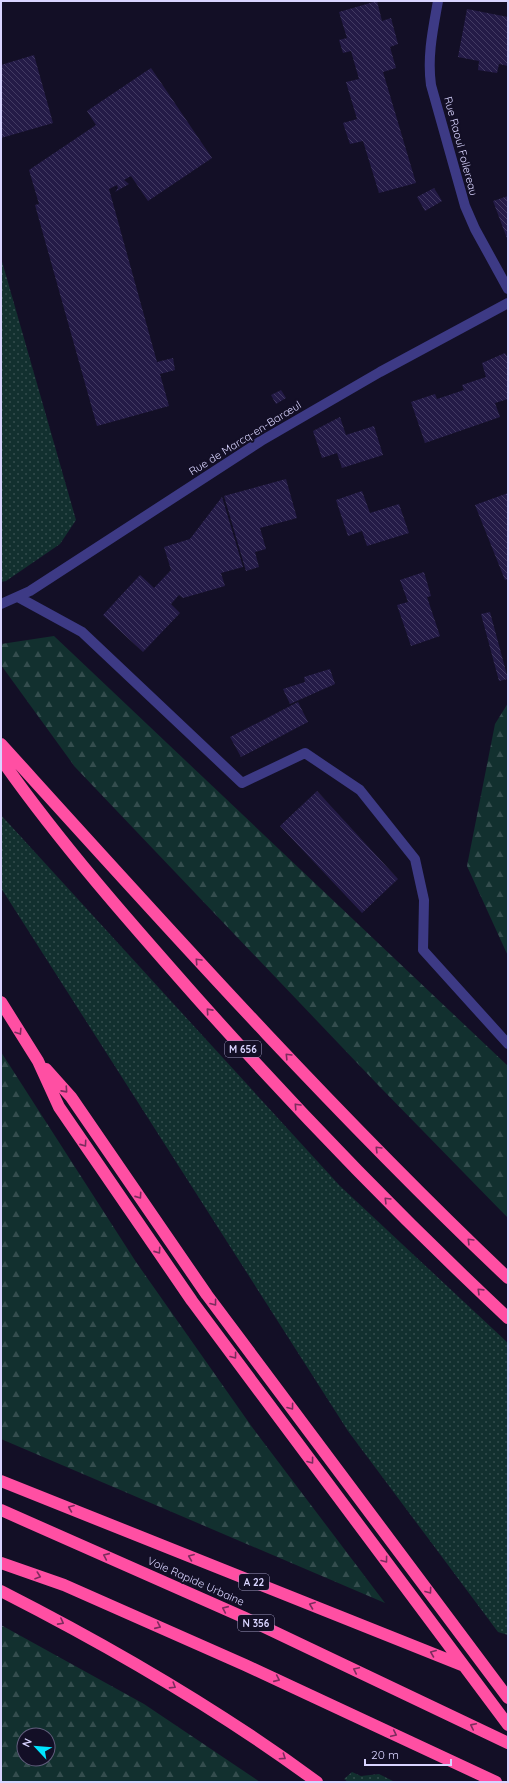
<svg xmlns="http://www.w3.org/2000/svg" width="509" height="1783" viewBox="0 0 509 1783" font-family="Quicksand,sans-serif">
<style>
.grass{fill:url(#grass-dots)}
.forest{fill:url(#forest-firs);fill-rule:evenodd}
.building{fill:url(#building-back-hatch)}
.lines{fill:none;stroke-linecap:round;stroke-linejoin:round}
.minor{stroke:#3d3a85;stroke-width:10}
.highway{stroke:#ff4fa3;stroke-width:12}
.oneway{stroke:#7d2c5e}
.labels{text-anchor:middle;stroke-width:4;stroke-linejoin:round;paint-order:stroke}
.shield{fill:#130f26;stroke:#9e99be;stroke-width:1}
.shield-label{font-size:10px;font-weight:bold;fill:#d9d4ff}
.street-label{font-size:11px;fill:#d9d4ff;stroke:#130f26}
</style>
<defs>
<pattern id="grass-dots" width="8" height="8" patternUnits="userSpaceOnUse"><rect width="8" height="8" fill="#12302f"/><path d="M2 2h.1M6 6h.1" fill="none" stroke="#344d4e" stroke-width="1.8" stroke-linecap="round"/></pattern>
<pattern id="forest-firs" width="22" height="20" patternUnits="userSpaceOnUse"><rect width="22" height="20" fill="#12302f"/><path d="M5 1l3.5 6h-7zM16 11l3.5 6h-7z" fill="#344d4e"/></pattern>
<pattern id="building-back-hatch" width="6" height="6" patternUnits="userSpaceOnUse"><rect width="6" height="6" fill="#241b47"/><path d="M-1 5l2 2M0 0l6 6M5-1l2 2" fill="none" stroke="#433b63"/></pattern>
</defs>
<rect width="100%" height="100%" fill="#130f26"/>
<!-- grass -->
<path class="grass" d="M 1,258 L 76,520 L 60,544 L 6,581 L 1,582 Z
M 1,815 L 340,1186 L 508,1343 L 508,1635 L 498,1632 L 348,1431 L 1,888 Z
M 352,1772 L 361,1776 L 379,1774 L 395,1782 L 348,1782 L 344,1779 Z"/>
<!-- forest -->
<path class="forest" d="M 54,636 L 508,1066 L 508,1218 L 380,1087 L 75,767 L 1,665 L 1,644 Z
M 508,703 L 508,956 L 467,866 L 495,724 Z
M 1,1052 L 136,1262 L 252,1427 L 385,1603 L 1,1439 Z
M 1,1625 L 144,1704 L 260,1782 L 1,1782 ZM 24,1735 L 48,1735 L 48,1759 L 24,1759 Z"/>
<!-- building -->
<path class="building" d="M 377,1 L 382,21 L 391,18 L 398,44 L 390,47 L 396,68 L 383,72 L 416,183 L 379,193 L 363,141 L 350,144 L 343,123 L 357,119 L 346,82 L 359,79 L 351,51 L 343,53 L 339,40 L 347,38 L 339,12 Z
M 467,9 L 508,17 L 508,66 L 499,64 L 497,73 L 478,70 L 479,61 L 458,57 Z
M 34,55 L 53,123 L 1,138 L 1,65 Z
M 151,68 L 212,158 L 148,201 L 131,176 L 124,180 L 129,184 L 115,192 L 118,188 L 117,185 L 109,189 L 157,362 L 173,358 L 175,370 L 160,374 L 169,406 L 97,426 L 35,205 L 39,204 L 29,170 L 96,125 L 87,111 Z
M 434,188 L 442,201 L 425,211 L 417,197 Z
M 508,196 L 508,241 L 493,201 Z
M 505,353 L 508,358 L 508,399 L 495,403 L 500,417 L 425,443 L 411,402 L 435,394 L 437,399 L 464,390 L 462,385 L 486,377 L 482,363 Z
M 281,390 L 286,398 L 276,404 L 271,395 Z
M 340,417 L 346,435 L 374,426 L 383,455 L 342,468 L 337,453 L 322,458 L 313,431 Z
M 286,479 L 297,518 L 260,528 L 266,549 L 255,552 L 259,567 L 246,571 L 224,496 Z
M 362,491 L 370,513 L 399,504 L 409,533 L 367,546 L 362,531 L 348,536 L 336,500 Z
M 508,493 L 508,579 L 505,580 L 475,505 Z
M 222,497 L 243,567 L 221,573 L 225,586 L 183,598 L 179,595 L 171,604 L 180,613 L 143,652 L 103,615 L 140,575 L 154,588 L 171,570 L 164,547 L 190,539 Z
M 424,572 L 431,596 L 427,597 L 440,636 L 411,646 L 397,605 L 408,602 L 400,580 Z
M 490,612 L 508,679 L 499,681 L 481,614 Z
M 330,669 L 335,684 L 290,704 L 283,689 L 305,682 L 304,677 Z
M 298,702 L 308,722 L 241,757 L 230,737 Z
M 317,791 L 398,879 L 362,913 L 280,826 Z"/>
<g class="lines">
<!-- minor -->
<path class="minor" d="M 438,1 C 433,29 427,56 431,85 L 465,206 L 475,229 L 508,289
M 18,597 L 82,632 L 242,783 L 305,753 L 360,790 L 415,859 L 424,900 L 423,950 L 508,1044
M 1,604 L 30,591 L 261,441 L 380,372 L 508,303"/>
<!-- highway -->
<path class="highway" d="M 1,744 C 166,926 330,1109 508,1278
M 1,759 C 60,843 128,920 196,997 C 295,1108 399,1216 508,1318
M 1,1002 L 38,1061 L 59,1107 L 192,1301 L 508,1725
M 46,1069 L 71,1097 L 207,1295 L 508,1698
M 1,1481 L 464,1666
M 1,1510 L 243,1617 L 508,1743
M 1,1563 L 64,1585 L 245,1665 L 496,1782
M 1,1591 C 111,1647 218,1709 317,1782"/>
</g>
<!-- one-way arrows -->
<defs><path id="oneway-chevron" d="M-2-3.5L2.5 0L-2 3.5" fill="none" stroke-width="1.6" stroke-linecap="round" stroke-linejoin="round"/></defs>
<g class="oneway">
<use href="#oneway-chevron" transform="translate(198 961) rotate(-133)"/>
<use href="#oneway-chevron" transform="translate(209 1011) rotate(-132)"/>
<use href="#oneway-chevron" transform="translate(19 1032) rotate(57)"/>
<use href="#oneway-chevron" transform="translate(288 1056) rotate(-134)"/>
<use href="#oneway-chevron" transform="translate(65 1090) rotate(48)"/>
<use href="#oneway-chevron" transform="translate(297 1106) rotate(-133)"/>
<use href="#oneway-chevron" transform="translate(84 1144) rotate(55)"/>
<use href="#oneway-chevron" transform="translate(378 1149) rotate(-135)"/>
<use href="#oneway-chevron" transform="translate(139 1196) rotate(55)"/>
<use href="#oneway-chevron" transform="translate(387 1200) rotate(-135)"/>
<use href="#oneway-chevron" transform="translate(470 1241) rotate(-135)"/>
<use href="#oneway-chevron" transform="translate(158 1251) rotate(55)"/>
<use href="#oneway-chevron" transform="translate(480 1291) rotate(-136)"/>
<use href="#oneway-chevron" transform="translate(214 1303) rotate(53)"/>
<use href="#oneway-chevron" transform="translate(234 1356) rotate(53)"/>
<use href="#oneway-chevron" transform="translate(291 1407) rotate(53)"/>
<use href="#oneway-chevron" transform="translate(311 1461) rotate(53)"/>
<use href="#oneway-chevron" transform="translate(71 1508) rotate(-158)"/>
<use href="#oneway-chevron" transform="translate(106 1556) rotate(-156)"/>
<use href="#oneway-chevron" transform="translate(191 1557) rotate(-158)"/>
<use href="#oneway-chevron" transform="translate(385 1560) rotate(53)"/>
<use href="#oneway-chevron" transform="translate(38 1576) rotate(19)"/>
<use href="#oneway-chevron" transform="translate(429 1591) rotate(54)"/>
<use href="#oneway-chevron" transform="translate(312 1605) rotate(-159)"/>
<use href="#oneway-chevron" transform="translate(225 1609) rotate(-156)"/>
<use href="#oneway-chevron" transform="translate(61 1622) rotate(28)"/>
<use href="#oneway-chevron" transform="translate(158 1626) rotate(24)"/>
<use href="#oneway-chevron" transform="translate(433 1653) rotate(-158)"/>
<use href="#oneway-chevron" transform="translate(356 1670) rotate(-155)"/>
<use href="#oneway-chevron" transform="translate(277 1679) rotate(24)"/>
<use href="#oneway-chevron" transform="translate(173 1686) rotate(32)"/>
<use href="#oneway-chevron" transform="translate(473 1726) rotate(-154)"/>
<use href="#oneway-chevron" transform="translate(394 1734) rotate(25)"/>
<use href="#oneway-chevron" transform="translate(283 1757) rotate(34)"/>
</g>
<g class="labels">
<!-- shield labels -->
<g class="shield">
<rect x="225" y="1041" width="36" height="16" rx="3"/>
<rect x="239" y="1574" width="30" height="16" rx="3"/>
<rect x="238" y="1615" width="36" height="16" rx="3"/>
</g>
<g class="shield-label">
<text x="243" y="1053">M 656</text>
<text x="254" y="1586">A 22</text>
<text x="256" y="1627">N 356</text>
</g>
<!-- street labels -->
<g class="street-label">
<text transform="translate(461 146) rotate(75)" y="4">Rue Raoul Follereau</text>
<text transform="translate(245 438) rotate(-32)" y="4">Rue de Marcq-en-Barœul</text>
<text transform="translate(196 1581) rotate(24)" y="4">Voie Rapide Urbaine</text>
</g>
</g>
<!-- border -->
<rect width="509" height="1783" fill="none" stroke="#d9d4ff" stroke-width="4"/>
<!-- north arrow -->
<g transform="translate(36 1747) rotate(296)"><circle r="19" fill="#130f26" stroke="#625e7d"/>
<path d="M0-3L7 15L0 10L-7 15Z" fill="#00e5ff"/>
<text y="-6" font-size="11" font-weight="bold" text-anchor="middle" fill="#d9d4ff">N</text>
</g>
<!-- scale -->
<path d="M365 1759v6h86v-6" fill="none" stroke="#d9d4ff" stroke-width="2"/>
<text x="371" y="1759" font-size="12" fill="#d9d4ff" stroke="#130f26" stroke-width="3" paint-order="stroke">20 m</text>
</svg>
